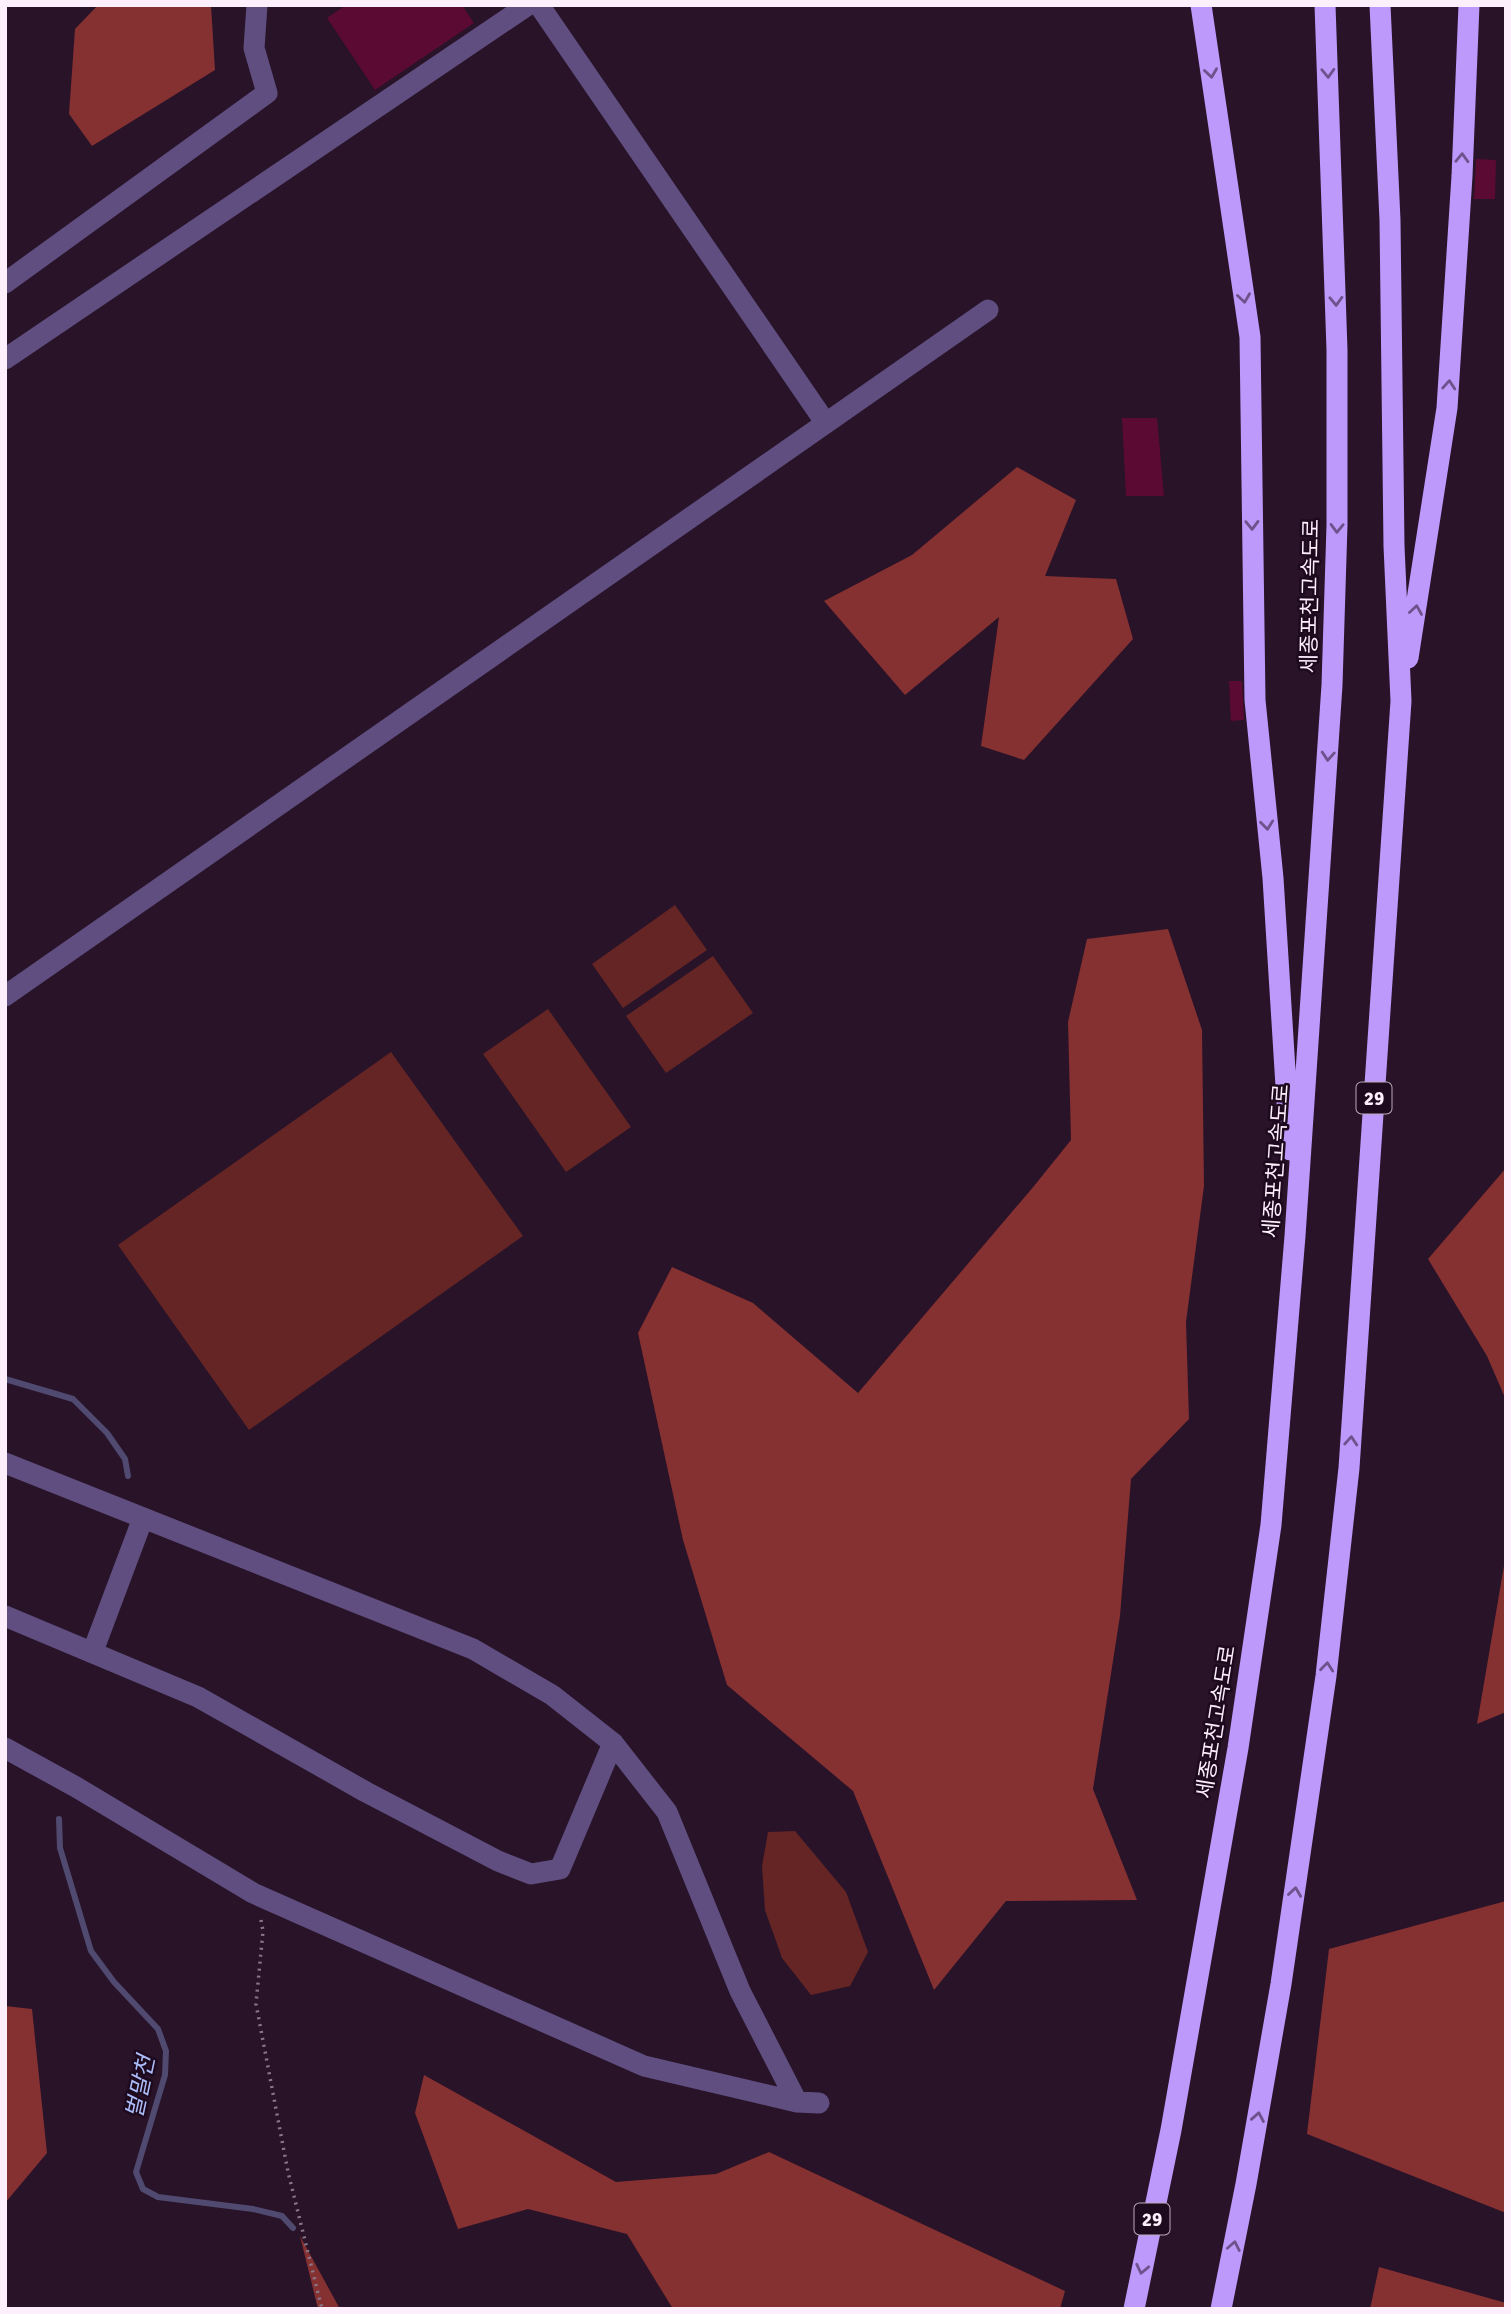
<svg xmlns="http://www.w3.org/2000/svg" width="1511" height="2314" viewBox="0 0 1511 2314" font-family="Signika,'Noto Sans KR',sans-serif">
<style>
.green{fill:#652525}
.forest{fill:#853031}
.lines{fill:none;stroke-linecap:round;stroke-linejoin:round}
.stream{stroke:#504a70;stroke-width:6}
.building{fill:#5b0a34}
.path{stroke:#897789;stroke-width:3.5;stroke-dasharray:2 5;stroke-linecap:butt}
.minor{stroke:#5f4e7f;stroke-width:21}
.highway{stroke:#bc99fb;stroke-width:21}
.oneway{stroke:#6d528c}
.labels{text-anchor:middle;stroke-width:5;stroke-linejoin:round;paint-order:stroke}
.shield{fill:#1e0a1e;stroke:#bbaaba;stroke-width:2}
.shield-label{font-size:19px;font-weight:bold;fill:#feeffd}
.street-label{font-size:21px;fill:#feeffd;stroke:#1e0a1e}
.water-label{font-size:23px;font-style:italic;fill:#abbdf9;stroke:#1e0a1e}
</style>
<rect width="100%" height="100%" fill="#281328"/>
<!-- green -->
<path class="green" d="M 675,905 L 707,950 L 623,1008 L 592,964 Z
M 713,956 L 753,1013 L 666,1073 L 626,1016 Z
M 548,1009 L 631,1127 L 566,1172 L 483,1054 Z
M 391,1052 L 523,1236 L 249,1430 L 118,1245 Z
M 795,1831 L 846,1892 L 868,1952 L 850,1986 L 811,1995 L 782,1958 L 765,1910 L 762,1866 L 768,1832 Z"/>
<!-- forest -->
<path class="forest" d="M 98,5 L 211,5 L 215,70 L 92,146 L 69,114 L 75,29 Z
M 1017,467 L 1076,500 L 1045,576 L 1116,579 L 1133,639 L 1024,760 L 981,746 L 999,617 L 905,695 L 824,601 L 912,555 Z
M 1168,929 L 1202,1030 L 1204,1186 L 1186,1322 L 1189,1419 L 1131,1479 L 1120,1616 L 1093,1789 L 1137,1900 L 1006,1901 L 934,1990 L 853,1791 L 727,1685 L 683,1540 L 638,1333 L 672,1267 L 753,1303 L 858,1393 L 1034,1186 L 1071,1140 L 1068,1022 L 1087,939 Z
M 1506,1168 L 1506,1400 L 1487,1356 L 1428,1259 Z
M 1506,1554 L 1506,1712 L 1477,1724 Z
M 1506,1901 L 1506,2213 L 1307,2134 L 1329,1949 Z
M 5,2006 L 32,2009 L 47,2153 L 5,2203 Z
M 424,2075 L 616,2182 L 716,2174 L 769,2152 L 1065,2291 L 1060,2309 L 673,2309 L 627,2234 L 528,2209 L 458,2229 L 415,2113 Z
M 300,2236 L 340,2309 L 318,2309 Z
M 1379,2267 L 1506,2303 L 1506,2309 L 1370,2309 Z"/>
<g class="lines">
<!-- stream -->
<path class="stream" d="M 5,1379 L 73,1399 L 107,1433 L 125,1459 L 128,1476
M 59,1819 L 60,1848 L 91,1951 L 114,1982 L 158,2029 L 166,2051 L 165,2075 L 136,2172 L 143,2189 L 158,2197 L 253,2209 L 282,2216 L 293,2228"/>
</g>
<!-- building -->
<path class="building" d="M 346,5 L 462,5 L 474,23 L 375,90 L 327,18 Z
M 1476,159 L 1496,160 L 1495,199 L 1474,199 Z
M 1122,418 L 1157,418 L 1164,496 L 1126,496 Z
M 1229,681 L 1242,681 L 1244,720 L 1231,721 Z"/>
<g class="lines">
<!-- path -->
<path class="path" d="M 261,1920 L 263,1931 L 256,2004 L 288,2172 L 322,2309"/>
<!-- minor -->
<path class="minor" d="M 539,5 L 825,422
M 5,283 L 267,93 L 254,48 L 257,5
M 5,359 L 528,5
M 5,996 L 988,310
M 5,1463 L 473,1649 L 552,1695 L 613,1743 L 667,1812 L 740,1991 L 797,2102
M 5,1616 L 198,1697 L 366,1792 L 498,1861 L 531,1874 L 560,1869 L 613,1743
M 93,1651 L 143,1518
M 5,1748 L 76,1787 L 253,1893 L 644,2066 L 797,2102 L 819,2103"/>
<!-- highway -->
<path class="highway" d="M 1201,5 L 1250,337 L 1255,700 L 1273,878 L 1290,1150
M 1408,658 L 1447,408 L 1462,176 L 1469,5
M 1134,2309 L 1171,2130 L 1238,1748 L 1271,1525 L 1295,1236 L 1332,685 L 1337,525 L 1337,350 L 1325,5
M 1221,2309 L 1246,2184 L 1281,1984 L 1326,1676 L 1349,1468 L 1401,701 L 1394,546 L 1390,220 L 1380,5"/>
</g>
<!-- one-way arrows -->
<defs><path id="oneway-chevron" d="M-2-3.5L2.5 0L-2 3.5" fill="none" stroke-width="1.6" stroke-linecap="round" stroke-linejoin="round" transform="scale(1.75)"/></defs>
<g class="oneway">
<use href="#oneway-chevron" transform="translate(1211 73) rotate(82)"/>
<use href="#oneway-chevron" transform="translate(1328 73) rotate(88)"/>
<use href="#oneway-chevron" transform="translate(1462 158) rotate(-88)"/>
<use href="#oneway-chevron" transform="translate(1244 298) rotate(82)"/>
<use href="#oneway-chevron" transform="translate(1336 301) rotate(88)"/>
<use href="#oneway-chevron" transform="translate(1449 385) rotate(-86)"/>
<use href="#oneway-chevron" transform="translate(1252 525) rotate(89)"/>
<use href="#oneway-chevron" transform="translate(1337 528) rotate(91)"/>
<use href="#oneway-chevron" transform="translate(1416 610) rotate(-81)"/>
<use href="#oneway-chevron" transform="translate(1328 756) rotate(94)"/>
<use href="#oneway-chevron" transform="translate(1267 825) rotate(84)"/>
<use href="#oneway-chevron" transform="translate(1351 1441) rotate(-86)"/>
<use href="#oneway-chevron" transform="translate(1327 1667) rotate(-84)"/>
<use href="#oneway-chevron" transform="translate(1295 1892) rotate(-82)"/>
<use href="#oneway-chevron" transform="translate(1258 2117) rotate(-80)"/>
<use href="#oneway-chevron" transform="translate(1234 2246) rotate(-79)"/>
<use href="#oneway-chevron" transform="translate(1142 2269) rotate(102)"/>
</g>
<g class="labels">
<!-- shield labels -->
<g class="shield">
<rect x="1356.5" y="1082.5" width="35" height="31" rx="5"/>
<rect x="1134.5" y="2203.5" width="35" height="31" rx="5"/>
</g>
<g class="shield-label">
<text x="1374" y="1105">29</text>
<text x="1152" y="2226">29</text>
</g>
<!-- street labels -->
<g class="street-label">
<text transform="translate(1310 596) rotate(-89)" y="7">세종포천고속도로</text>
<text transform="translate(1276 1161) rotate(-86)" y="7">세종포천고속도로</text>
<text transform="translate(1216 1722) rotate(-81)" y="7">세종포천고속도로</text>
</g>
<!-- water labels -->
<g class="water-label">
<text transform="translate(140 2087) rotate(-78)" y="8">벌말천</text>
</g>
</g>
<!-- border -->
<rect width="1511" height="2314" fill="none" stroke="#feeffd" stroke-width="14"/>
</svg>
